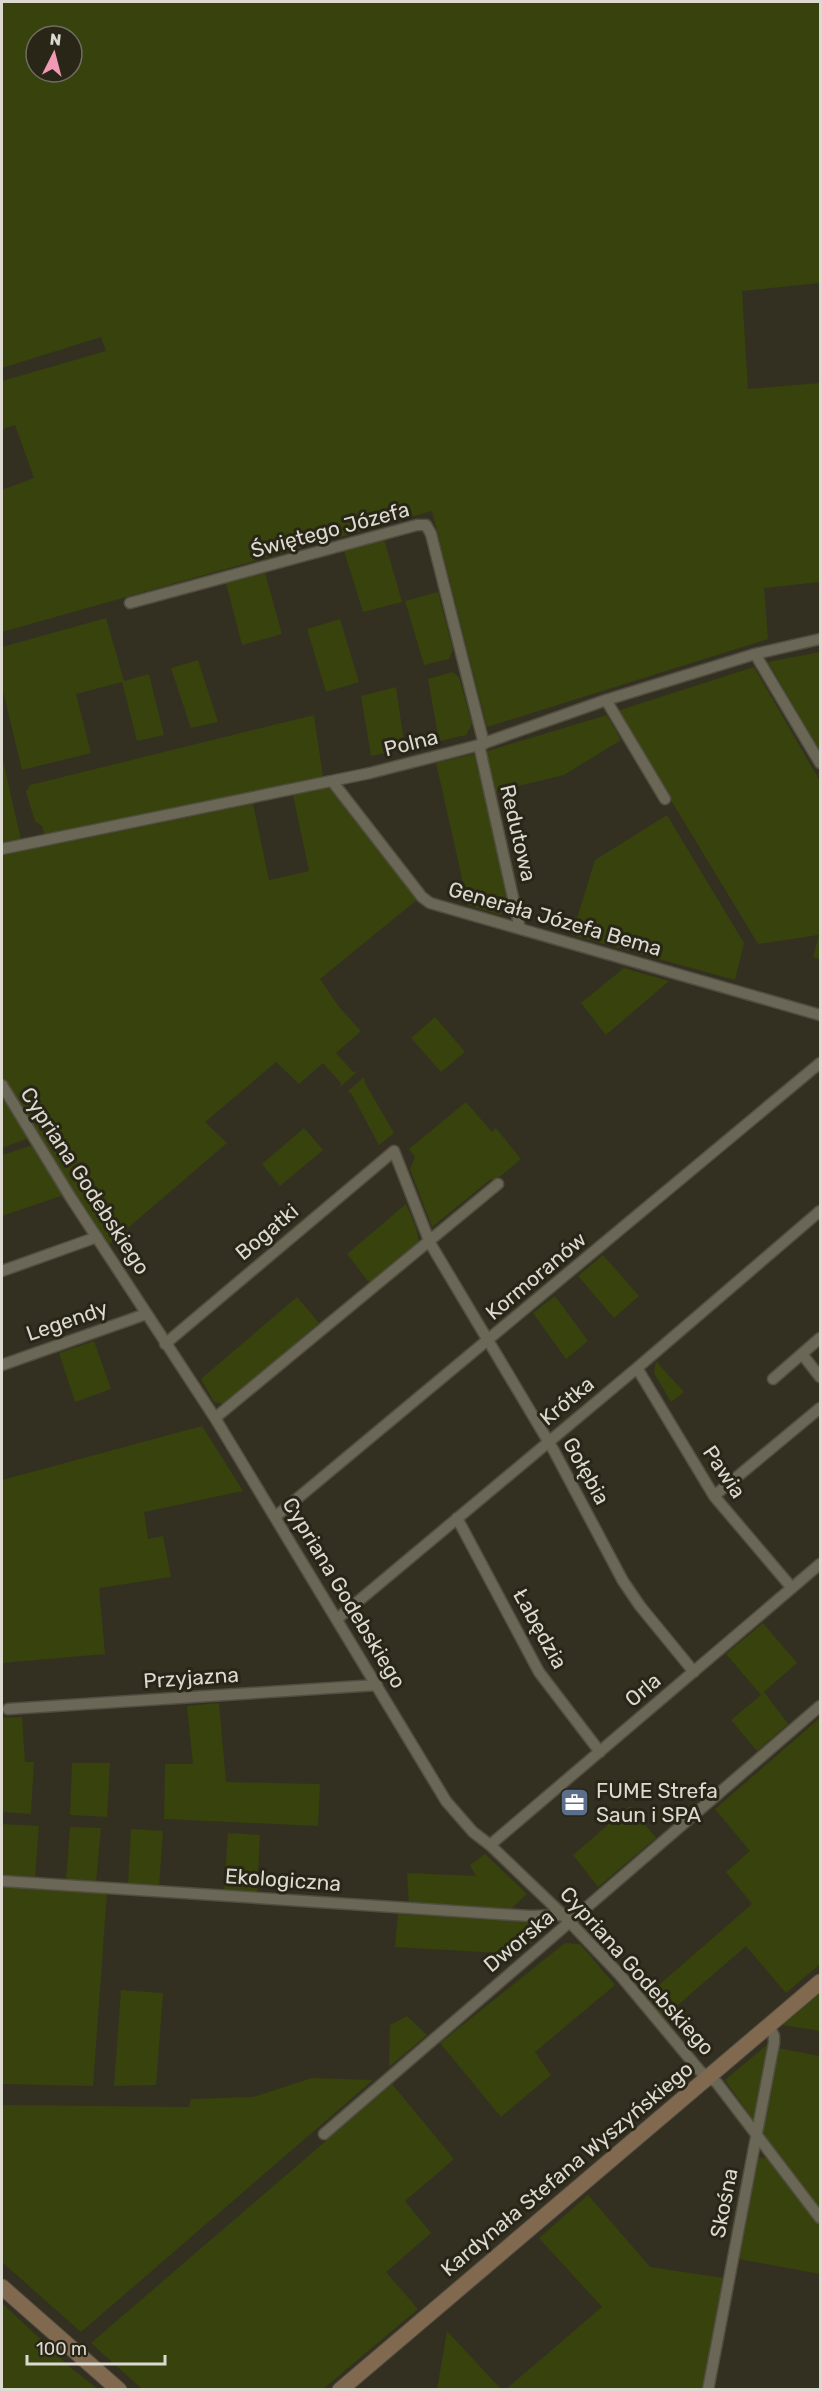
<svg xmlns="http://www.w3.org/2000/svg" width="822" height="2391" viewBox="0 0 822 2391" font-family="Rubik,sans-serif">
<style>
.green{fill:#37420c;fill-rule:evenodd}
.lines{fill:none;stroke-linecap:round;stroke-linejoin:round}
.minor-casing{stroke:#514e41;stroke-width:13}
.secondary-casing{stroke:#514e41;stroke-width:17}
.minor{stroke:#6b6757;stroke-width:10}
.secondary{stroke:#816950;stroke-width:15}
.labels{text-anchor:middle;stroke-width:6;stroke-linejoin:round;paint-order:stroke}
.street-label{font-size:21px;fill:#dbd9d0;stroke:#292618}
.poi-label{font-size:21px;fill:#dbd9d0;stroke:#292618;text-anchor:start}
</style>
<rect width="100%" height="100%" fill="#333022"/>
<!-- green -->
<path class="green" d="M 2,2 L 820,2 L 820,283 L 742,291 L 748,389 L 820,383 L 820,582 L 764,588 L 768,639 L 487,727 L 432,511 L 2,632 L 2,490 L 34,478 L 15,425 L 2,429 L 2,381 L 106,351 L 101,337 L 2,368 ZM 36,36 L 72,36 L 72,72 L 36,72 Z
M 384,539 L 402,602 L 363,612 L 344,551 Z
M 265,573 L 282,634 L 242,645 L 226,583 Z
M 438,592 L 453,650 L 449,659 L 424,665 L 405,601 Z
M 106,618 L 124,681 L 149,674 L 164,735 L 137,741 L 122,682 L 76,694 L 91,753 L 22,770 L 2,687 L 2,647 Z
M 340,619 L 359,682 L 326,692 L 307,629 Z
M 820,652 L 820,751 L 768,662 Z
M 198,660 L 218,722 L 191,728 L 171,668 Z
M 754,667 L 820,781 L 820,959 L 813,957 L 819,935 L 758,944 L 617,711 Z
M 452,672 L 459,677 L 472,724 L 466,735 L 439,741 L 428,679 Z
M 396,687 L 405,749 L 371,756 L 361,696 Z
M 314,715 L 323,777 L 44,835 L 42,826 L 35,821 L 26,792 L 30,785 Z
M 607,715 L 621,740 L 564,775 L 494,792 L 484,752 Z
M 474,754 L 510,905 L 501,915 L 468,905 L 436,763 Z
M 2,756 L 21,840 L 2,844 Z
M 331,787 L 418,899 L 320,979 L 339,1007 L 361,1031 L 336,1053 L 353,1072 L 358,1071 L 340,1087 L 341,1083 L 323,1063 L 299,1084 L 276,1062 L 205,1122 L 227,1143 L 108,1245 L 71,1192 L 2,1076 L 2,855 L 253,804 L 269,880 L 309,871 L 293,795 Z
M 667,815 L 744,943 L 735,980 L 572,935 L 595,860 Z
M 624,968 L 669,981 L 606,1035 L 581,1003 Z
M 435,1017 L 465,1052 L 441,1072 L 411,1038 Z
M 364,1077 L 365,1083 L 394,1133 L 379,1145 L 351,1093 L 347,1092 Z
M 2,1095 L 29,1138 L 2,1148 Z
M 466,1102 L 492,1132 L 496,1128 L 521,1159 L 495,1181 L 491,1179 L 432,1227 L 410,1169 L 415,1157 L 409,1149 Z
M 304,1128 L 323,1150 L 280,1186 L 262,1164 Z
M 33,1145 L 64,1195 L 2,1216 L 2,1155 Z
M 406,1204 L 416,1227 L 419,1242 L 373,1281 L 368,1281 L 347,1254 Z
M 603,1255 L 639,1296 L 614,1318 L 578,1276 Z
M 555,1296 L 588,1341 L 566,1359 L 533,1313 Z
M 297,1297 L 319,1323 L 224,1404 L 214,1402 L 201,1379 Z
M 94,1341 L 111,1389 L 75,1402 L 59,1353 Z
M 656,1361 L 684,1392 L 671,1402 L 654,1373 Z
M 202,1426 L 243,1491 L 144,1512 L 148,1539 L 163,1536 L 171,1577 L 99,1588 L 105,1654 L 2,1663 L 2,1480 Z
M 763,1623 L 797,1663 L 764,1692 L 788,1724 L 757,1751 L 731,1720 L 761,1695 L 726,1654 Z
M 219,1703 L 226,1782 L 320,1784 L 318,1826 L 164,1819 L 165,1764 L 193,1764 L 187,1706 Z
M 22,1717 L 25,1762 L 34,1762 L 31,1814 L 2,1812 L 2,1718 Z
M 820,1718 L 820,1964 L 786,1993 L 746,1946 L 663,2018 L 645,1997 L 752,1904 L 726,1872 L 750,1851 L 715,1809 Z
M 72,1763 L 110,1763 L 107,1817 L 70,1815 Z
M 630,1806 L 656,1838 L 598,1887 L 573,1855 Z
M 2,1824 L 39,1826 L 35,1878 L 2,1875 Z
M 70,1827 L 101,1828 L 96,1882 L 66,1880 Z
M 131,1829 L 163,1831 L 159,1887 L 128,1885 Z
M 228,1833 L 260,1835 L 257,1894 L 224,1892 Z
M 485,1854 L 527,1894 L 511,1909 L 503,1911 L 409,1905 L 407,1873 L 476,1876 L 470,1865 Z
M 2,1885 L 107,1893 L 93,2086 L 2,2084 Z
M 398,1914 L 549,1923 L 550,1927 L 517,1954 L 395,1947 Z
M 565,1943 L 580,1944 L 615,1985 L 535,2052 L 551,2075 L 501,2117 L 440,2043 Z
M 121,1990 L 163,1993 L 156,2085 L 114,2086 Z
M 820,1993 L 820,2031 L 783,2025 L 783,2024 Z
M 407,2016 L 427,2035 L 389,2067 L 390,2025 Z
M 768,2044 L 753,2120 L 725,2080 Z
M 778,2048 L 820,2056 L 820,2209 L 763,2134 Z
M 312,2078 L 373,2080 L 81,2332 L 2,2262 L 2,2105 L 189,2107 L 191,2099 L 253,2097 Z
M 392,2084 L 454,2159 L 405,2201 L 431,2233 L 386,2272 L 418,2309 L 323,2389 L 142,2389 L 91,2343 Z
M 758,2157 L 769,2159 L 820,2226 L 820,2274 L 739,2259 Z
M 588,2195 L 650,2267 L 724,2278 L 703,2389 L 505,2390 L 602,2307 L 539,2238 Z
M 2,2303 L 71,2368 L 98,2389 L 2,2389 Z
M 447,2331 L 501,2389 L 437,2389 Z"/>
<g class="lines">
<defs>
<path id="minor" d="M 130,603 L 417,525 L 426,525 L 431,534 L 484,744
M 755,654 L 820,763
M 606,700 L 665,799
M 479,745 L 520,929
M 332,781 L 422,897 L 430,903 L 820,1015
M 2,849 L 370,773 L 456,751 L 479,745 L 606,700 L 755,654 L 820,639
M 2,1085 L 71,1198 L 215,1418 L 446,1801 L 473,1832 L 490,1845 L 563,1915 L 620,1975 L 700,2071 L 717,2083 L 820,2218
M 2,1271 L 97,1237
M 165,1344 L 394,1151 L 430,1243 L 554,1451 L 623,1581 L 640,1606 L 694,1672
M 802,1354 L 820,1377
M 2,1365 L 146,1314
M 637,1368 L 714,1496 L 792,1588
M 773,1379 L 820,1338
M 215,1418 L 498,1184
M 714,1496 L 820,1408
M 275,1517 L 820,1063
M 457,1518 L 539,1672 L 600,1752
M 337,1619 L 637,1368 L 820,1211
M 8,1709 L 377,1685
M 490,1845 L 820,1564
M 2,1881 L 530,1916 L 563,1915
M 324,2134 L 820,1706
M 708,2390 L 774,2043 L 774,2036 L 769,2025"/>
<path id="secondary" d="M 2,2287 L 119,2390
M 340,2390 L 820,1982"/>
</defs>
<!-- minor casing -->
<use href="#minor" class="minor-casing"/>
<!-- secondary casing -->
<use href="#secondary" class="secondary-casing"/>
<!-- minor -->
<use href="#minor" class="minor"/>
<!-- secondary -->
<use href="#secondary" class="secondary"/>
</g>
<!-- icons -->
<defs>
<symbol id="office-square" viewBox="-11 -11 22 22"><rect x="-9" y="-9" width="18" height="18" rx="4" fill="#5c6f8a" stroke="#292618"/><path d="M-6-3h4V-5.5h4V-3h4V5H-6ZM-1-4.5V-3h2v-1.5ZM-6 0V1H6V0Z" fill="#fff"/></symbol>
</defs>
<g fill-rule="evenodd">
<use href="#office-square" x="558" y="1786" width="33" height="33"/>
</g>
<g class="labels">
<!-- street labels -->
<g class="street-label">
<text transform="translate(330 530) rotate(-15)" y="7">Świętego Józefa</text>
<text transform="translate(411 743) rotate(-14)" y="7">Polna</text>
<text transform="translate(518 833) rotate(77)" y="7">Redutowa</text>
<text transform="translate(555 919) rotate(16)" y="7">Generała Józefa Bema</text>
<text transform="translate(85 1181) rotate(57)" y="7">Cypriana Godebskiego</text>
<text transform="translate(267 1232) rotate(-40)" y="7">Bogatki</text>
<text transform="translate(536 1276) rotate(-40)" y="7">Kormoranów</text>
<text transform="translate(67 1321) rotate(-19)" y="7">Legendy</text>
<text transform="translate(567 1401) rotate(-40)" y="7">Krótka</text>
<text transform="translate(586 1471) rotate(61)" y="7">Gołębia</text>
<text transform="translate(724 1472) rotate(56)" y="7">Pawia</text>
<text transform="translate(344 1593) rotate(59)" y="7">Cypriana Godebskiego</text>
<text transform="translate(540 1629) rotate(61)" y="7">Łabędzia</text>
<text transform="translate(191 1678) rotate(-4)" y="7">Przyjazna</text>
<text transform="translate(643 1690) rotate(-40)" y="7">Orla</text>
<text transform="translate(283 1880) rotate(4)" y="7">Ekologiczna</text>
<text transform="translate(519 1941) rotate(-40)" y="7">Dworska</text>
<text transform="translate(637 1971) rotate(48)" y="7">Cypriana Godebskiego</text>
<text transform="translate(567 2169) rotate(-40)" y="7">Kardynała Stefana Wyszyńskiego</text>
<text transform="translate(724 2203) rotate(-79)" y="7">Skośna</text>
</g>
<!-- poi labels -->
<g class="poi-label">
<text x="596" y="1798">FUME Strefa<tspan x="596" dy="24">Saun i SPA</tspan></text>
</g>
</g>
<!-- border -->
<rect width="822" height="2391" fill="none" stroke="#dbd9d0" stroke-width="6"/>
<!-- north arrow -->
<g transform="translate(54 54) rotate(6)"><circle r="28" fill="#292618" stroke="#706e62" stroke-width="1.5"/>
<path d="M0-4.5L10 22L0 15L-10 22Z" fill="#f09ab5"/>
<text y="-9" font-size="16" font-weight="bold" text-anchor="middle" fill="#dbd9d0">N</text>
</g>
<!-- scale -->
<path d="M27 2355v9h138v-9" fill="none" stroke="#dbd9d0" stroke-width="3"/>
<text x="36" y="2355" font-size="18" fill="#dbd9d0" stroke="#292618" stroke-width="4.5" paint-order="stroke">100 m</text>
</svg>
